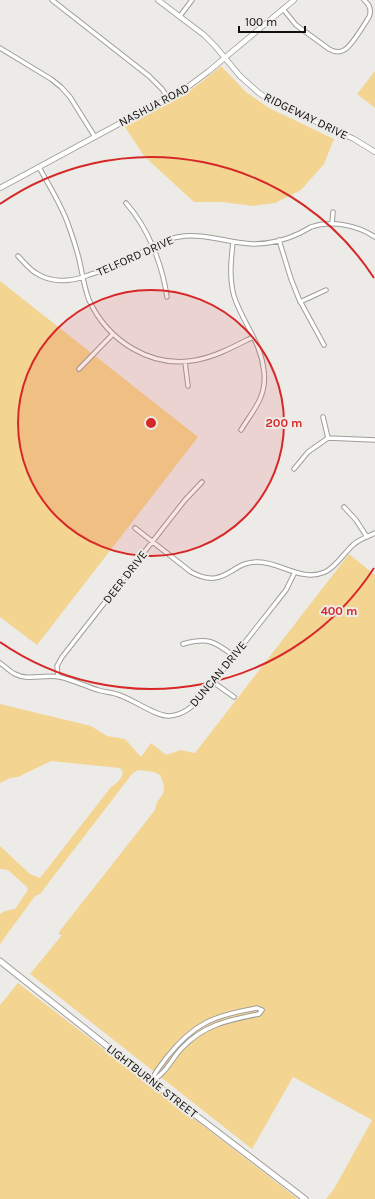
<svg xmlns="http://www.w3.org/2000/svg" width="375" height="1199" viewBox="0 0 375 1199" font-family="Karla,sans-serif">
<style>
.green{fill:#f3d491}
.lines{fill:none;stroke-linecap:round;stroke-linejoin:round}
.minor-casing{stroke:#9f9e9a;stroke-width:5.5}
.tertiary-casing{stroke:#9f9e9a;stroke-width:6}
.secondary-casing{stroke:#9f9e9a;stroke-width:7}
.minor{stroke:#fff;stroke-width:3.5}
.tertiary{stroke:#fff;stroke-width:4.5}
.secondary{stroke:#fff;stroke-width:5}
.ring{fill:none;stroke:#d62828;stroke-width:2}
.labels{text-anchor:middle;stroke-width:4;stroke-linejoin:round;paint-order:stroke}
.street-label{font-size:12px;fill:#11100f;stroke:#edebe7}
.centre{fill:#d62828;stroke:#edebe7;stroke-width:2}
.ring-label{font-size:12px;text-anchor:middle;font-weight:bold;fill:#d62828;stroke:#edebe7;stroke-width:4;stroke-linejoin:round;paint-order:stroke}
</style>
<rect width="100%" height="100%" fill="#edebe7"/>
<!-- green -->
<path class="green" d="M 221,66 L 246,92 L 269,108 L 334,139 L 324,164 L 301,190 L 275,203 L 253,206 L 222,202 L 194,202 L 144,156 L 125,127 L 187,93 L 204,80 Z
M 375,71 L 375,108 L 357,94 Z
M 0,281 L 198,437 L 37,645 L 0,617 Z
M 349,554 L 375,575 L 375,1199 L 326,1199 L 334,1189 L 372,1120 L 293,1077 L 252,1149 L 30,974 L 62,935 L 59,935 L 59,932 L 155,810 L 157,802 L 163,794 L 164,787 L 163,782 L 160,775 L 154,772 L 138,770 L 132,774 L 40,894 L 35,896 L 0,944 L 0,914 L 5,911 L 15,909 L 28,890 L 27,887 L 8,870 L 0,869 L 0,846 L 30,874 L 40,878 L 111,787 C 117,783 122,779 123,772 L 120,768 L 51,761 L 18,777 L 10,778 L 0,783 L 0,704 L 91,726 L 107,736 L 125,739 L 141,757 L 151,743 L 166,755 L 181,750 L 195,753 Z
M 18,983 L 298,1199 L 0,1199 L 0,1005 Z"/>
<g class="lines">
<defs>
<path id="minor" d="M 52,0 L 149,76 L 162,89 L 168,98
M 283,9 L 296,25 L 329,49 C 334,52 339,53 344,50 C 351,47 364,25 369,17 C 372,10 370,5 364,0
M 180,16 L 192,0
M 0,48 L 51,79 L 61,87 L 70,97 L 95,137
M 39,167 C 49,186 61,204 68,224 C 72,235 76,247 79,259 C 82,272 84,287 89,300 C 108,341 151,369 197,360 C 217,356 235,346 253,337
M 126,203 C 148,228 162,263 167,297
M 332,224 L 333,212
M 279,240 L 291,279 L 299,299 L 324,345
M 233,242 C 231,260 229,278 234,296 C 243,324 261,341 264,372 C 265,381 264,390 260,399 C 255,410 247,420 241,430
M 18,256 C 24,262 29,269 36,273 C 51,283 70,282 86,276 C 97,272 109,269 120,264 C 139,255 156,241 178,237 C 203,232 227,243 253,244 C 269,244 286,240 300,233 C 304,231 307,229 311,227 C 331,220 357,225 375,237
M 300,302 L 326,290
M 185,362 L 188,386
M 79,369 L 113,334
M 323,417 L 328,438
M 294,469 L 308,452 L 328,438 L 375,440
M 344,507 L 356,520 L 367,537
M 135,528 L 191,572 C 226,591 231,560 259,562 C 282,563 302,582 325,572 C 336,567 344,553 353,545 C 359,539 368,537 375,533
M 183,644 C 208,637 214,641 234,656
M 0,663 C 5,666 9,671 15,674 C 28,681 45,674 60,677 C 73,680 85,686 98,690 C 104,692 110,692 116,694 C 132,698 154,716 169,716 C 183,715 192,707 201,698 L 286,590 L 295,572
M 58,677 L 57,666 L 62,657 L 185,500 L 202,482
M 213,682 L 234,697
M 257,1008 L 262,1010 L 259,1014 C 228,1020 203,1025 181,1049 C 171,1060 165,1075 151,1081 C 155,1072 161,1065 167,1057 C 194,1023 215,1015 257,1008 Z"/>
<path id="tertiary" d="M 158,0 L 204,35 L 215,46 L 240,76 L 259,93 L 273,102 L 354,139 L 375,152
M 0,188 L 128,119 L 181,92 L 209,71 L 294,0"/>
<path id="secondary" d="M 0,961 L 151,1081 L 305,1199"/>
</defs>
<!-- minor casing -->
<use href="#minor" class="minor-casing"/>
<!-- tertiary casing -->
<use href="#tertiary" class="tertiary-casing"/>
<!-- secondary casing -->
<use href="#secondary" class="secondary-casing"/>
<!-- minor -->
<use href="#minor" class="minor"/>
<!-- tertiary -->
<use href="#tertiary" class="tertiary"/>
<!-- secondary -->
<use href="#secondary" class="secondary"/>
</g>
<!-- distance rings -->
<circle cx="151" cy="423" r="133" fill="#d62828" fill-opacity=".12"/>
<g class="ring">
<circle cx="151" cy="423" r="133"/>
<path d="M374 568A266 266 0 0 1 0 642M0 204A266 266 0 0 1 374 278"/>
</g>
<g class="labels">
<!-- street labels -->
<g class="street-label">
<text transform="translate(154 105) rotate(-28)" y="4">NASHUA ROAD</text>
<text transform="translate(306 116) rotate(26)" y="4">RIDGEWAY DRIVE</text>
<text transform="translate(135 256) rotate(-24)" y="4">TELFORD DRIVE</text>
<text transform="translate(125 577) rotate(-52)" y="4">DEER DRIVE</text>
<text transform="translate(218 674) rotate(-50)" y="4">DUNCAN DRIVE</text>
<text transform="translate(152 1081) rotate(38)" y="4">LIGHTBURNE STREET</text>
</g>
</g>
<circle cx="151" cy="423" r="6" class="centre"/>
<g class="ring-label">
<text x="284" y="427">200 m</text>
<text x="339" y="615">400 m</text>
</g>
<!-- scale -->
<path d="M239 26v6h66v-6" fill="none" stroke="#11100f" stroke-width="2"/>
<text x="245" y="26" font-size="12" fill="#11100f" stroke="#edebe7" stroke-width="3" paint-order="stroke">100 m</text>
</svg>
